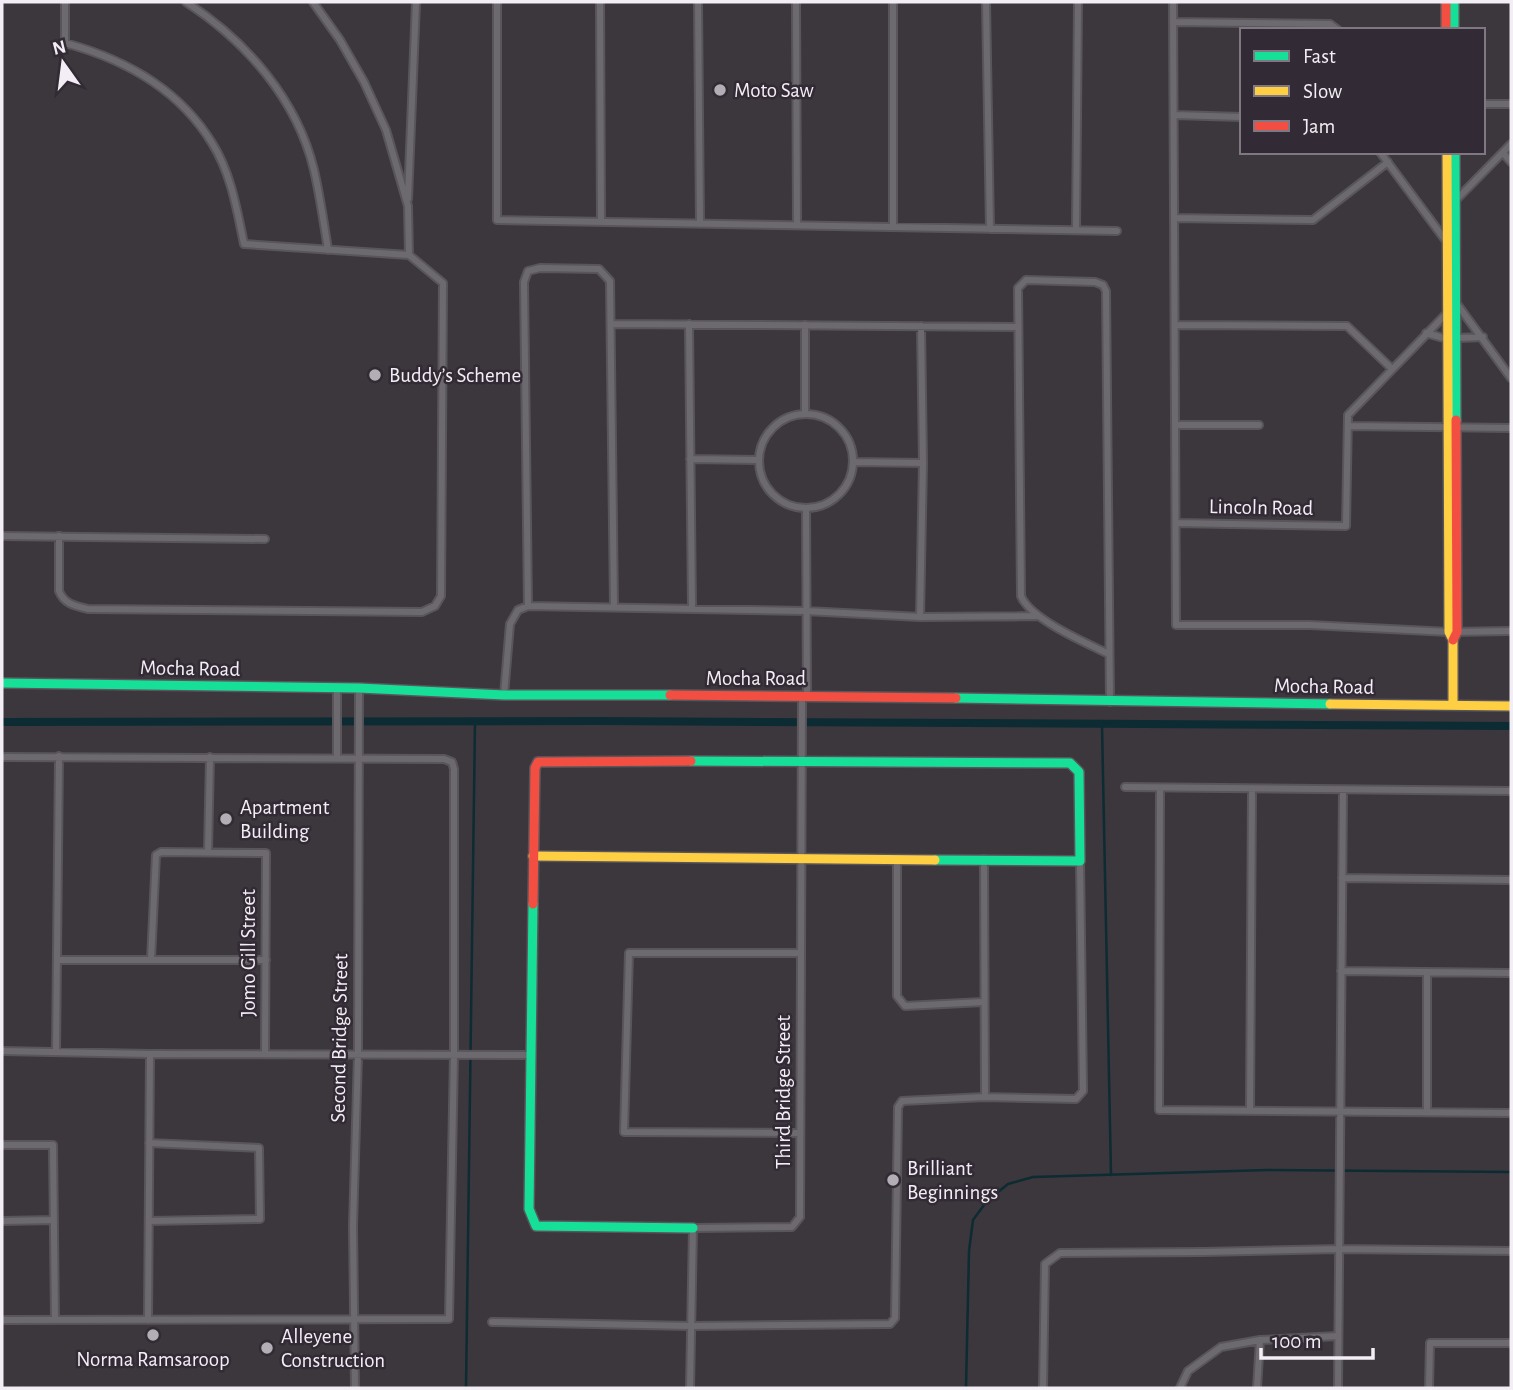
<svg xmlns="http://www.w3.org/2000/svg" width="1513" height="1390" viewBox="0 0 1513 1390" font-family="'Alegreya Sans',sans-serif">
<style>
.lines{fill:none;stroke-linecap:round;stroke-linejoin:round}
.stream{stroke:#0d2b32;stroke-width:2.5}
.canal{stroke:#0d2b32;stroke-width:8}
.street-casing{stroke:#59555b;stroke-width:10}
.fast-casing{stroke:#59555b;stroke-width:12}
.slow-casing{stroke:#59555b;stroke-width:12}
.jam-casing{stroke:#59555b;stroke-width:12}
.street{stroke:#6d6a6f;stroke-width:6}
.fast{stroke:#16e098;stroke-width:9}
.slow{stroke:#ffcf43;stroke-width:9}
.jam{stroke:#f24e42;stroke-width:9}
.poi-dot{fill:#b3aeb5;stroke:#322a35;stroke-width:2.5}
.labels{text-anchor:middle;stroke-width:5;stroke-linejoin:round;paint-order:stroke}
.poi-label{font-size:21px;fill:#f3eef5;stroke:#322a35;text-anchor:start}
.street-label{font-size:21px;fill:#f3eef5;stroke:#322a35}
</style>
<rect width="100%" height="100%" fill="#3b373d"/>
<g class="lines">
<!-- stream -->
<path class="stream" d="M 1102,725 L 1111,1175
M 2,1388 L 19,1388
M 466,1388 L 475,721
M 966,1388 L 969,1251 L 973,1220 L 987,1201 L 1008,1184 L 1033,1177 L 1267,1170 L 1511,1172"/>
<!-- canal -->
<path class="canal" d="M 2,722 L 597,721 L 1511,726"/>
<defs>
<path id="street" d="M 186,2 C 246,41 297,99 314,170 C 320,196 324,223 328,250
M 313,2 L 340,40 L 364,82 L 386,130 L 408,206 L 409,255
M 497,2 L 497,220 L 1117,231
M 600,2 L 601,222
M 698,2 L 700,224
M 796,2 L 797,225
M 893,2 L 893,227
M 986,2 L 990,229
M 1173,2 L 1176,625 L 1310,625 L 1449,632 L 1511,631
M 1173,22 L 1330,24 L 1338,30
M 1483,104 L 1511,104
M 1174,115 L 1242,117
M 1380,152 L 1446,241
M 1503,153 L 1511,162
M 408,199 L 416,2
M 1455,201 L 1511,144
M 1174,218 L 1313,220 L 1388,162
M 1076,230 L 1078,2
M 1457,304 L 1511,378
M 612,324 L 1018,327
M 689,324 L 692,609
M 805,325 L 805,414
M 1175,325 L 1347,326 L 1391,368
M 1426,333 L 1447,339
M 1457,338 L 1483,337
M759 461a47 47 0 1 1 94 0a47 47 0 1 1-94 0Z
M 1175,425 L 1259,425
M 1348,426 L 1511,428
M 690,459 L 758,460
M 853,462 L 923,463
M 806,508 L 807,695
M 1176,523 L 1346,526 L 1348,415 L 1447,313
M 2,536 L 265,539
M 59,536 L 59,591 C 64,604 75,606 88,609 L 422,612 L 435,606 L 441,596 L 443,283 L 409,255 L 244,244 C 237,210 231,173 212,143 C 179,89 124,59 65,43 L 65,2
M 528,606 L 524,282 L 528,271 L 540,268 L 599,269 L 610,281 L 614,607
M 920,617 L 923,463 L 921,326
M 1109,654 C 1086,643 1030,619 1021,596 L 1018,288 L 1026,280 L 1095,282 L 1103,285 L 1106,291 L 1110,702
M 337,688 L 337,758
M 504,695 L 510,624 L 518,610 L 528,606 L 806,611 L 920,617 L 1038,616
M 2,757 L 444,759 L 452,762 L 454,769 L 454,1054 L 449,1319 L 2,1320
M 1125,787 L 1511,791
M 1160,788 L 1159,1110 L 1511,1113
M 208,852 L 210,757
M 984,859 L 985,1097
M 897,860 L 897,996 L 905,1006 L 983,1002
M 1342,878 L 1511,880
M 57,960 L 266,960
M 151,960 L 156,855 L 161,852 L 266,853 L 265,1053
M 1341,971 L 1511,973
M 1427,972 L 1427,1112
M 2,1051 L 150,1054 L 531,1055
M 56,1052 L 59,756
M 1250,1111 L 1252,790
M 800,1133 L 624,1132 L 629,953 L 800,953
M 2,1145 L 53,1145 L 55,1320
M 2,1221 L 54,1220
M 149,1221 L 260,1219 L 259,1148 L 149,1143
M 148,1320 L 150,1054
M 492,1322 L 691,1326 L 890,1324 L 895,1318 L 898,1107 L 902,1101 L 985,1097 L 1076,1099 L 1083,1091 L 1080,861
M 355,1388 L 353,1226 L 358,1055 L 359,688
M 690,1388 L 693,1228 L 792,1227 L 800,1217 L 802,695
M 1043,1388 L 1045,1264 L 1060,1253 L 1203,1252 L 1339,1249 L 1511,1251
M 1180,1388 L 1188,1371 L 1221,1347 L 1260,1340 L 1338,1336
M 1257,1388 L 1260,1340
M 1338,1388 L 1343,791
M 1429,1388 L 1430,1343 L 1511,1343"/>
<path id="fast" d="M 1454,2 L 1454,30
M 1455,152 L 1456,420
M 2,683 L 359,688 L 504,695 L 670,695
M 956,698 L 1330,704
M 691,761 L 1070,763 L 1079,772 L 1080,861 L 935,860
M 533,904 L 529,1209 L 536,1226 L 693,1228"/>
<path id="slow" d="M 1447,152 L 1449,632 L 1453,640 L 1453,705
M 1330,704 L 1511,706
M 533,856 L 935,860"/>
<path id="jam" d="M 1446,2 L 1446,30
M 1453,640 L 1457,632 L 1456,420
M 670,695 L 956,698
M 533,904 L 535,768 L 538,762 L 691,761"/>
</defs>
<!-- street casing -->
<use href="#street" class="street-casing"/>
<!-- fast casing -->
<use href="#fast" class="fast-casing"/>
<!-- slow casing -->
<use href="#slow" class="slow-casing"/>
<!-- jam casing -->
<use href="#jam" class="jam-casing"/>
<!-- street -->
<use href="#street" class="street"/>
<!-- fast -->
<use href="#fast" class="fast"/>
<!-- slow -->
<use href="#slow" class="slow"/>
<!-- jam -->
<use href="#jam" class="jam"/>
</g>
<!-- markers -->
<g class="poi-dot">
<circle cx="720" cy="90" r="7"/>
<circle cx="375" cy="375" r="7"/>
<circle cx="226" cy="819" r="7"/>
<circle cx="893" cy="1180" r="7"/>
<circle cx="153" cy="1335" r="7"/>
<circle cx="267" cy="1348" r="7"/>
</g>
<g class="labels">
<!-- poi labels -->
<g class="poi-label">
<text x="734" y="97">Moto Saw</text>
<text x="389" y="382">Buddy’s Scheme</text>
<text x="240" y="814">Apartment<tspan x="240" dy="24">Building</tspan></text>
<text x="907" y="1175">Brilliant<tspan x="907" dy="24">Beginnings</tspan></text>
<text x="281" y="1343">Alleyene<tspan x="281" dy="24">Construction</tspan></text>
<text x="153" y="1366" text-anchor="middle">Norma Ramsaroop</text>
</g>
<!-- street labels -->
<g class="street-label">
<text transform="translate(1261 507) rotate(1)" y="7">Lincoln Road</text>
<text transform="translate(190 668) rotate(1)" y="7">Mocha Road</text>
<text x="756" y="685">Mocha Road</text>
<text transform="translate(1324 686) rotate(1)" y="7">Mocha Road</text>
<text transform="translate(248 953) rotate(-90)" y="7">Jomo Gill Street</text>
<text transform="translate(339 1038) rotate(-89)" y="7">Second Bridge Street</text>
<text transform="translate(783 1092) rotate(-90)" y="7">Third Bridge Street</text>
</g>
</g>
<!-- border -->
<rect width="1513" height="1390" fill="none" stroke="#f3eef5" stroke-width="7"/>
<!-- legend -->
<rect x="1240" y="28" width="245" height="126" fill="#322a35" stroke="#7f7882" stroke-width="2"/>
<rect x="1254" y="51" width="35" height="10" fill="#16e098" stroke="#7f7882" stroke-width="2"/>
<text x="1303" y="63" font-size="21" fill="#f3eef5">Fast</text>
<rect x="1254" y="86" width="35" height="10" fill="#ffcf43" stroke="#7f7882" stroke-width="2"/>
<text x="1303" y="98" font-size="21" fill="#f3eef5">Slow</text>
<rect x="1254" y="121" width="35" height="10" fill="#f24e42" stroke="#7f7882" stroke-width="2"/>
<text x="1303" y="133" font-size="21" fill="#f3eef5">Jam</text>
<!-- north arrow -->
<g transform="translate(63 63) rotate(346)" stroke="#322a35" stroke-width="5" paint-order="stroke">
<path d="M0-5L12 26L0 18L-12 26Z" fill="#f3eef5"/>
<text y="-10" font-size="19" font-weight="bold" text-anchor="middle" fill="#f3eef5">N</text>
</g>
<!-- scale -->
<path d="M1261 1348v10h112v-10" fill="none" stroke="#f3eef5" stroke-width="3.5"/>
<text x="1272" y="1348" font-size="21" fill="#f3eef5" stroke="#322a35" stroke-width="5" paint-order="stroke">100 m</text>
</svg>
